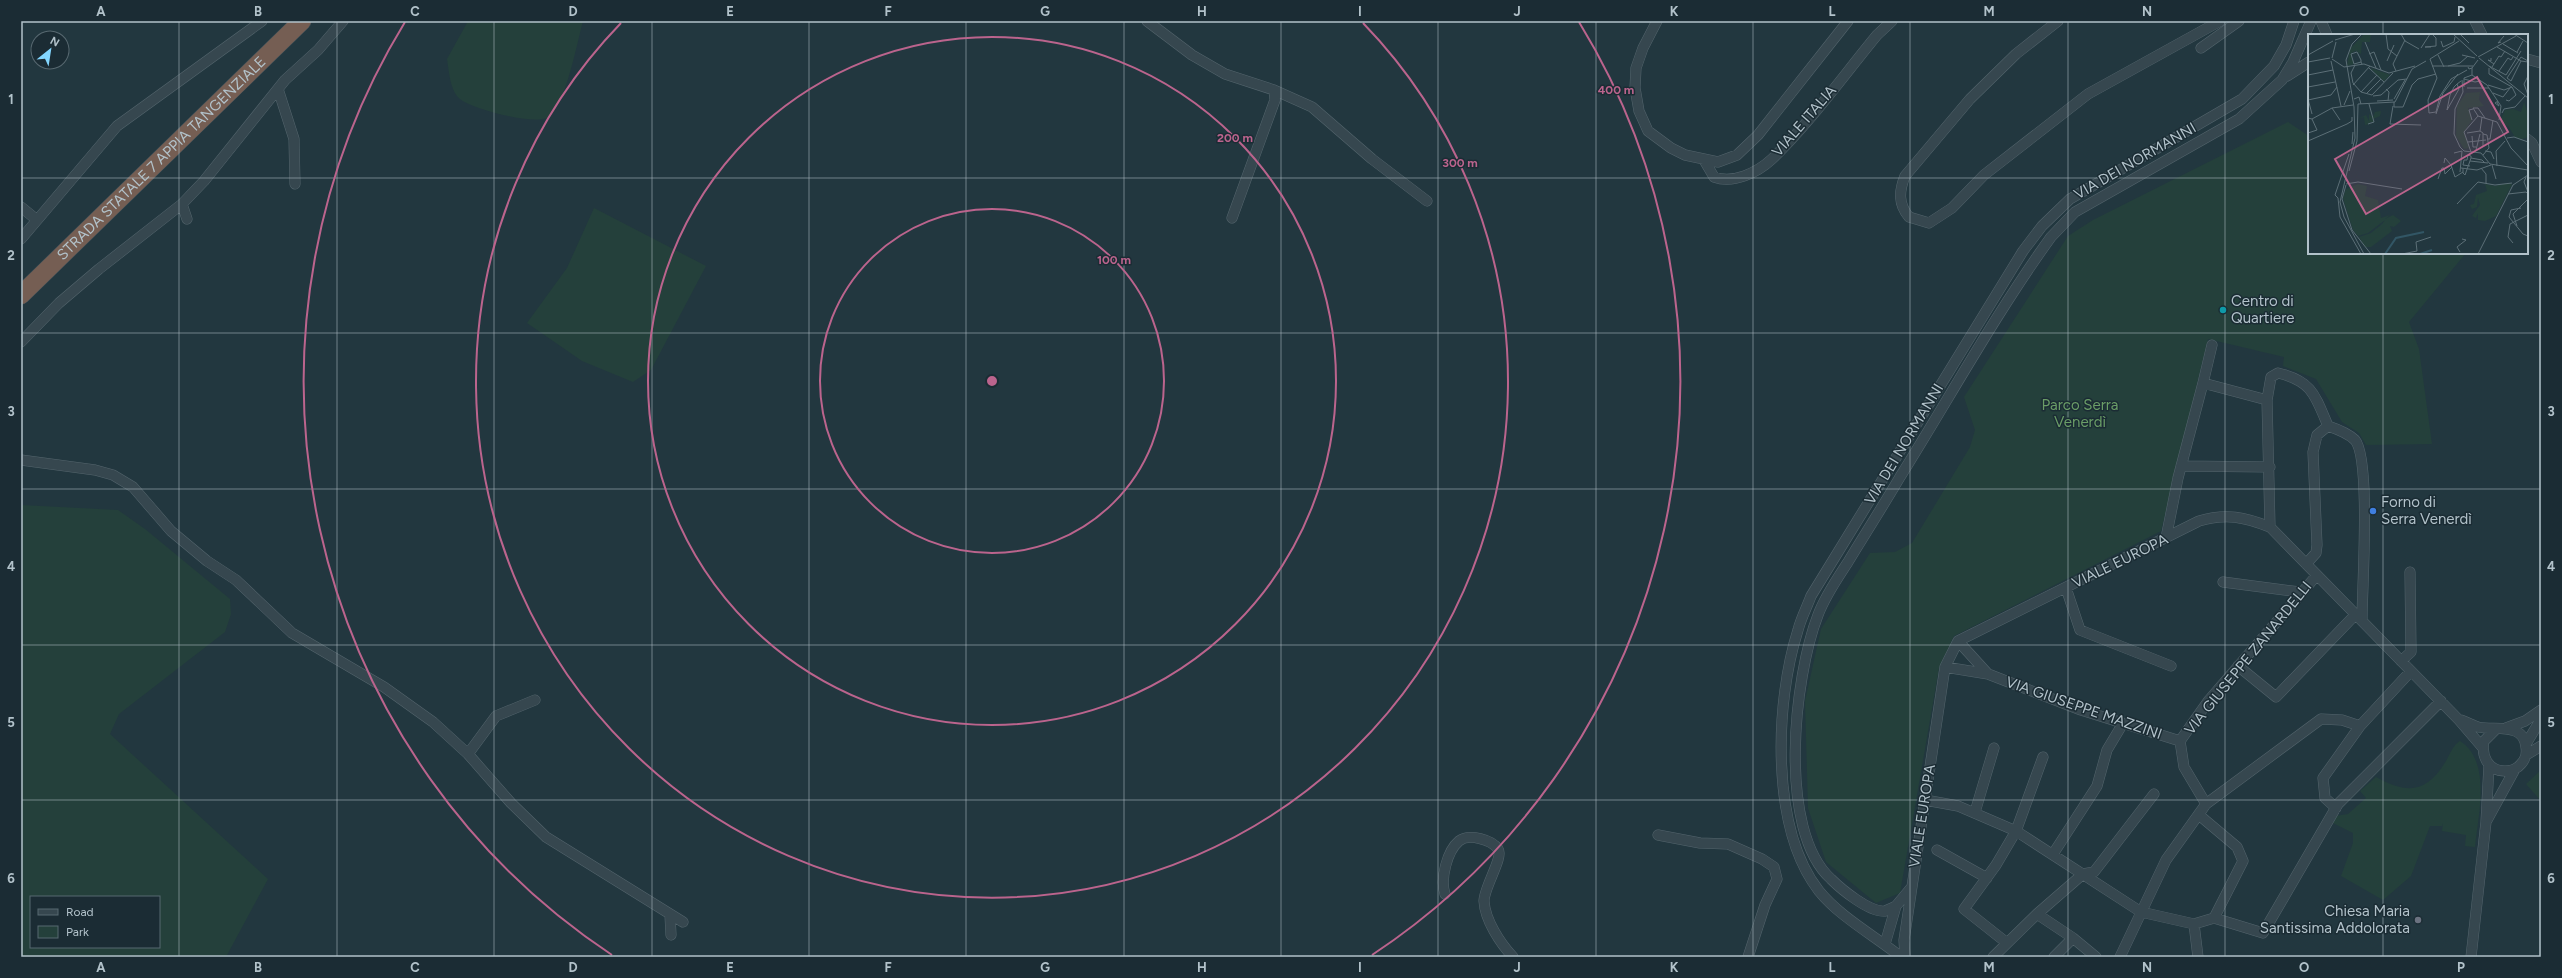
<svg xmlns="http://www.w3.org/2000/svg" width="2562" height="978" viewBox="0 0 2562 978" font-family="Figtree,sans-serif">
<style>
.green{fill:#24403b;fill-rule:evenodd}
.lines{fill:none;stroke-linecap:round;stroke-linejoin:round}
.street-casing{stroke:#54656d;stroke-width:11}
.highway-casing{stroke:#41525a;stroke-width:19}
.street{stroke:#36474f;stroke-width:10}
.highway{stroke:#755e53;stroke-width:18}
.grid{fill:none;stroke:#b2c2ca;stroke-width:1;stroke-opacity:0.55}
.ring{fill:none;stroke:#bb648d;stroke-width:2}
.culture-dot{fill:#0f9aa8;stroke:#1b2c34;stroke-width:1.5}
.shop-dot{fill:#3f7fe0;stroke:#1b2c34;stroke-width:1.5}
.worship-dot{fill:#6b7280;stroke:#1b2c34;stroke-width:1.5}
.labels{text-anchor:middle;stroke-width:3;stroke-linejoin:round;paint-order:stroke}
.street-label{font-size:15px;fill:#b2c2ca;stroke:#1b2c34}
.poi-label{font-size:15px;fill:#b2c2ca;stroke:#1b2c34;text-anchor:start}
.park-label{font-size:15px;fill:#6a9d67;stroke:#1b2c34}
.inset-river{fill:none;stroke:#325665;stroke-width:2}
.inset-road{fill:none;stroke:#5c6f77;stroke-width:1}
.view{fill:#bb648d;fill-opacity:0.15;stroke:#bb648d;stroke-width:2}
.inset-edge{fill:none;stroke:#b2c2ca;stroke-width:2}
.centre{fill:#bb648d;stroke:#1b2c34;stroke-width:2}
.ring-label{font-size:12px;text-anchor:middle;font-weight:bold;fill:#bb648d;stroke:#1b2c34;stroke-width:3;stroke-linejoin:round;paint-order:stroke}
.neatline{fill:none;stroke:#b2c2ca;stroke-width:1.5}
.grid-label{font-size:13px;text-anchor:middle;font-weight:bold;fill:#b2c2ca}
</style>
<rect width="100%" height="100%" fill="#22373f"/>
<!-- green -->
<path class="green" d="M 468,21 L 583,21 C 577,43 566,102 550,116 C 538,127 472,109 460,99 C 450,91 449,71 447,59 Z
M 2288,122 L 2309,136 L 2309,253 L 2466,253 L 2409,322 L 2419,349 L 2432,444 L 2366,445 L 2359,433 L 2342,422 L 2316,379 L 2283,366 L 2284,357 L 2208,339 L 2161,531 L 1954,636 L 1939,668 L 1900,893 L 1876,903 L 1826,862 L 1808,808 L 1805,701 L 1821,629 L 1870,553 L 1895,552 L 1912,543 L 1970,447 L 1975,430 L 1964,397 L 2068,236 L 2093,220 Z
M 594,208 L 706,266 L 651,370 L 633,382 L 582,361 L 527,323 L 567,268 Z
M 21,505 L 118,510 L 145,529 L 230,599 L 231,614 L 225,632 L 119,714 L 110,734 L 268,879 L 226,957 L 21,957 ZM 31,897 L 159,897 L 159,947 L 31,947 Z
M 2460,741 C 2492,761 2478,816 2475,847 L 2465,846 L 2466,835 L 2442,831 L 2443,823 L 2442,826 L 2430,826 L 2411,876 L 2383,900 L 2341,876 L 2353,843 L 2353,833 L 2331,822 L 2335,816 L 2348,814 L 2366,798 L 2360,791 L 2376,777 C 2407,794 2426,794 2446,761 C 2450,754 2453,745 2460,741 Z
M 2541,770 L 2541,801 L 2526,784 Z"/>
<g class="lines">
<defs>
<path id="street" d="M 1147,21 L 1192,55 L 1225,74 L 1274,90 L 1312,107 L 1372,159 L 1427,201
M 1657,21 L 1643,48 L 1636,68 L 1635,88 L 1639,111 L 1648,131 L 1671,148 L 1685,155 L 1718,162 L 1737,155 L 1758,135 L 1848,21
M 2058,21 L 2016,54 L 1970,99 L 1905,176 C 1899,191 1898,204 1909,217 L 1929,223 L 1952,208 L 1984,175 L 2088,94 L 2220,21
M 2321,21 L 2327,35
M 2475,21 L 2482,35
M 2201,48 L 2239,21
M 2527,59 L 2541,63
M 2287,76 L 2309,62
M 278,89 L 294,139 L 295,184
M 2527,139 L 2532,143 L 2541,162
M 1704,160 L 1714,177 C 1733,184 1757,173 1772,159 C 1808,125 1844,75 1877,35 L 1892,21
M 182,204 L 187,219
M 21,207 L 37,220
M 1232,218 L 1275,100 L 1274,90
M 21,239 L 117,126 L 262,21
M 21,342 L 59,303 L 99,269 L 182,204 L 204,181 L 285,80 L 318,50 L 343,21
M 2203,383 L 2212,345
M 2328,426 C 2337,429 2348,433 2355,440 C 2371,459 2362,589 2362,620
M 21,460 L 95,470 L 113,475 L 133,487 L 171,531 L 207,561 L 236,580 L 292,633 L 384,687 L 433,722 L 468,754 L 511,803 L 546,837 L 683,922
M 2181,466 L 2270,467
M 2270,527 L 2267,400 L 2271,377 L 2278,373 C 2312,381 2315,395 2328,426
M 2166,538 L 2178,478 L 2203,383 L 2267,400
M 2306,564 L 2316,553 L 2317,545 L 2313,452 L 2317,435 L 2328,426
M 2223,582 L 2300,592
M 2066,588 L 2080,630 L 2171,666
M 2401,661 L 2411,652 L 2410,572
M 2238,666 L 2276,697 L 2356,614
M 1945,667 L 1988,674 L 1958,641
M 1988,674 L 2081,710 L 2180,741
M 2461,720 C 2467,722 2472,725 2478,727 C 2495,731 2524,722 2526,747 C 2527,753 2525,760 2521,764 C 2517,769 2511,771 2505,771 C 2488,771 2481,756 2484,741 L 2496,729
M 2506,728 L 2525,721 L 2541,710
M 2180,741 L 2209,700 L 2317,575
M 2526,744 L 2541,719
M 468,754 L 496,716 L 535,700
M 2526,755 L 2541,746
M 1925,800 L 1958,806 L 2016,831 L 2141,912 L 2194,924
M 2206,804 L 2321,719 L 2342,720 L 2360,726
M 2336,808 L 2325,798 L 2323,778 L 2360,726 L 2411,671
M 1975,812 L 1994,748
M 2199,815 L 2237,847 L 2243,861 L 2214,918
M 2487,820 L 2515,769
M 1658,835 L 1700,843 L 1728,844 L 1762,859 L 1774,867 L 1777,879 L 1765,905 L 1748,957
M 1937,850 L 1987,878
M 2053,854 L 2097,786 L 2107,750 L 2122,725
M 1445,894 C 1440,879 1447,851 1459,841 C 1469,833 1492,840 1498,849 C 1504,857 1484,887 1484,901 C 1485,920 1500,943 1513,957
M 1896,906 C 1892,908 1888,910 1885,911 C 1870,913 1841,889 1831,879 C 1777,830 1794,677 1818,615 C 1825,596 1837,579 1848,562 C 1865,534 1883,506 1900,477 C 1950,397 1996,313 2051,237 L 2075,212 L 2239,119 L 2282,80 L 2293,62 L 2311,21
M 2037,914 L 2073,938 L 2096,957
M 670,915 L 671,935
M 2214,918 L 2263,933 L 2338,804 L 2441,701
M 2007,943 L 1964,909 L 1996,865 L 2016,831 L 2043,757
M 1885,944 L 1896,906 L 1911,888
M 1901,957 C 1875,936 1840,917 1819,891 C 1770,828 1775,702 1798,630 C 1801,618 1807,607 1811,596 L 2023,251 L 2042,226 L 2070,199 L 2242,99 L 2274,66 L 2286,45 L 2294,21
M 1905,957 L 1904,940 L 1945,667 L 1958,641 L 2199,521 C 2227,513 2244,517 2270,527 L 2459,720 L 2483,748
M 1993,957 L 2037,914 L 2083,874 L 2094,872 L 2154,794
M 2054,957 L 2073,938
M 2120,957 L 2166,860 L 2206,804 L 2184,767 L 2180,741
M 2198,957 L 2194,924 L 2214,918
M 2471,957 L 2486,822 L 2489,765"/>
<g id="highway">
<path id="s1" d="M 21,295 L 302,21"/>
</g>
</defs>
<!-- street casing -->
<use href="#street" class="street-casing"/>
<!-- highway casing -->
<use href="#highway" class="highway-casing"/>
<!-- street -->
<use href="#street" class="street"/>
<!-- highway -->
<use href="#highway" class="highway"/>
</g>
<!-- grid -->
<path class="grid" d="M 179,21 L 179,957M 337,21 L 337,957M 494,21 L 494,957M 652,21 L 652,957M 809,21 L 809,957M 966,21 L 966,957M 1124,21 L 1124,957M 1281,21 L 1281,957M 1438,21 L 1438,957M 1596,21 L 1596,957M 1753,21 L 1753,957M 1910,21 L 1910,957M 2068,21 L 2068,957M 2225,21 L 2225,957M 2383,21 L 2383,35M 21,178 L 2309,178M 2527,178 L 2541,178M 2383,253 L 2383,957M 21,333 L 2541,333M 21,489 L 2541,489M 21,645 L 2541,645M 21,800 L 2541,800"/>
<!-- distance rings -->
<g class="ring">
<circle cx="992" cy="381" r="172"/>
<circle cx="992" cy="381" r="344"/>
<path d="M1363 23A516 516 0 1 1 621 23"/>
<path d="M612 955A688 688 0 0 1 405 22M1579 22A688 688 0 0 1 1372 955"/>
</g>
<!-- markers -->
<circle class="culture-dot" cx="2223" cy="310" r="4"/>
<circle class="shop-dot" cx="2373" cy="511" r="4"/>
<circle class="worship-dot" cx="2418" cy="920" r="4"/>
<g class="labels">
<!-- street labels -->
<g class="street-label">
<text transform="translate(1804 121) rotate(-49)" y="5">VIALE ITALIA</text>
<text dy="5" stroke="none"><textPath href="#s1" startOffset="196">STRADA STATALE 7 APPIA TANGENZIALE</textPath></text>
<text transform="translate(2135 161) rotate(-30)" y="5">VIA DEI NORMANNI</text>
<text transform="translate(1904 444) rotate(-59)" y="5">VIA DEI NORMANNI</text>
<text transform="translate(2120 561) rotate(-26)" y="5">VIALE EUROPA</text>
<text transform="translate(2248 658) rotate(-51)" y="5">VIA GIUSEPPE ZANARDELLI</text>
<text transform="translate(2084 708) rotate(19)" y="5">VIA GIUSEPPE MAZZINI</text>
<text transform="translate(1922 816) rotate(-81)" y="5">VIALE EUROPA</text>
</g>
<!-- poi labels -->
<g class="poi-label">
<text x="2231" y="306">Centro di<tspan x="2231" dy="17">Quartiere</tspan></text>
<text x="2381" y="507">Forno di<tspan x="2381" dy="17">Serra Venerdì</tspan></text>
<text x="2410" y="916" text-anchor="end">Chiesa Maria<tspan x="2410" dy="17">Santissima Addolorata</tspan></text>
</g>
<!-- park labels -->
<g class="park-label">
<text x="2080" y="410">Parco Serra<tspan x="2080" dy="17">Venerdì</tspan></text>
</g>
</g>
<!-- overview -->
<g transform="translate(2308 34)">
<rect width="220" height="220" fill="#22373f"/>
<path d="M 56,0 L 63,0 L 62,8 L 54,8 L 53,20 L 48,17 L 43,19 L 46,30 L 39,32 L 42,15 ZM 62,34 L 80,40 L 82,41 L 76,47 ZM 172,58 L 171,66 L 176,72 L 160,74 L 164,86 L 156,98 L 161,114 L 156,115 L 148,102 L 149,72 L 158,59 ZM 216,68 L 220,80 L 220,103 L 214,105 L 207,103 L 200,92 L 192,88 L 197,76 L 205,75 L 213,78 ZM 73,77 L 72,82 L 65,85 L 66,88 L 62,88 L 62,90 L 57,91 L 56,83 L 50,85 L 58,81 L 61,87 L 61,80 L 65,83 L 67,78 ZM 199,149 L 204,150 L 188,182 L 177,187 L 170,186 L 170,179 L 168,184 L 164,182 L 172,171 L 170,164 L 169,173 L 164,175 L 162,171 L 166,170 L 168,161 L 179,157 L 177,150 L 187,152 ZM 50,150 L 59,152 L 57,162 L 70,166 L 73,184 L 82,181 L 77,185 L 85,181 L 93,187 L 86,193 L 82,192 L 84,197 L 63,213 L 57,213 L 51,203 L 63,199 L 74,190 L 77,186 L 60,199 L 50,202 L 45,196 L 35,164 L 38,155 Z" fill="#24403b"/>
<path class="inset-river" d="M 77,220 L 88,204 L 116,198M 112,220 L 124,216"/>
<path class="inset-road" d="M 54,0 L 44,10 L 38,26 L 46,73 L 47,104 L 32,168 L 36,183 L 56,220M 78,0 L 80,15 L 89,22M 93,0 L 97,7 L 111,15M 145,0 L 169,22M 152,0 L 161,9M 206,0 L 220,9M 27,6 L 47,0M 133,7 L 135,13 L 146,8 L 147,3M 151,7 L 122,25 L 129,44 L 120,66 L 121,79 L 128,78 L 132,62 L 143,45 L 159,36M 57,8 L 68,34M 193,8 L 190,9 L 196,2M 195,10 L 210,19M 123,13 L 117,13 L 128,12 L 128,4 L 124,0M 189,13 L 213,27 L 220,28M 113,14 L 122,0M 209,18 L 215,7M 61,20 L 66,18 L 73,36M 0,21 L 25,7M 130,21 L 136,33M 154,21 L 167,24M 170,23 L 208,2M 24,24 L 28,8M 171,24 L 220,64M 183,24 L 183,27 L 180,26 L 186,30M 24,25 L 36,33 L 56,30 L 81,39 L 107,32M 23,27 L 33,72M 79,27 L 86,11M 213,27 L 203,47 L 199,44 L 213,23 L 220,27M 0,28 L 22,24M 53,28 L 46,30 L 43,20 L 49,18 L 53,26 L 53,28 L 54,30M 47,31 L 43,39 L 45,49 L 53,58 L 64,61M 124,32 L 165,32M 140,32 L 152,29 L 160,22M 181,32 L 198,41M 160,33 L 161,35 L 164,34 L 170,26M 184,33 L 191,22 L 193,23 L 197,17M 61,34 L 76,48M 164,34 L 164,41 L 179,51 L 193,72 L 191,86M 181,34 L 181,40 L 204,53M 88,37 L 85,30 L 97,6M 191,37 L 200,24 L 203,26 L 205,23M 0,41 L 25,36M 198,41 L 213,17M 156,45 L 167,48 L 172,47M 154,46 L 155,58 L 147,75 L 146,100 L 152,113 L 156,117 L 173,119 L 182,130 L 220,136M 149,50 L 151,55 L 139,76 L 142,61 L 146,53 L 149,50 L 153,47M 45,51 L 62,32M 180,51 L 196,56 L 204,53M 0,53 L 27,48M 156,53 L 156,44 L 164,41M 159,54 L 181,54M 78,55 L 81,58 L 80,67M 53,58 L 69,41M 59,59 L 73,45M 185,59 L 195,63 L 202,54M 64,61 L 85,39M 220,61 L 216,50 L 220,42M 65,62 L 73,61 L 90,46 L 99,45M 0,65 L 4,80M 46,65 L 51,63 L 53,70M 86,65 L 97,46M 0,66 L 23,61 L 29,53M 198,66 L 201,67 L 208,61 L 204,53M 69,67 L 85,66M 86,68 L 86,73 L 95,73 L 104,51 L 110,45 L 128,40M 189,68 L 191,72 L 187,69 L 190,67M 50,70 L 87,68 L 104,35 L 118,27M 36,71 L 42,57M 85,72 L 82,90 L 113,91M 24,74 L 32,86M 170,74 L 177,84M 194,79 L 196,75 L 207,73 L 217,62M 128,80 L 135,59 L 150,40M 170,82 L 165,74 L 170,74M 0,84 L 4,85 L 24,74 L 45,71M 164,86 L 161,76 L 165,75M 60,90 L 66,88 L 61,70M 172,97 L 175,99 L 175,112M 172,97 L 174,83M 0,99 L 9,96 L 4,85M 159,99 L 172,97M 164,102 L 165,113 L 168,113M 199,104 L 206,103 L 220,108M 179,105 L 182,105 L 185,86M 0,107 L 39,90 L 44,87 L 44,83M 160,108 L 178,106M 44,110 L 45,98M 168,116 L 172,100M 177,117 L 183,118 L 186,125M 163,118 L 156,98 L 170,82 L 189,88 L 203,114 L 220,132M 146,119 L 154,117 L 152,138M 41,120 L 27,161 L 30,164 L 32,183 L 53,220M 175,121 L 181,114 L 179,101 L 175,100M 159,126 L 160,121 L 163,122 L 163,124 L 174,126 L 177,129M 159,126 L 156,126 L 155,131 L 162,132M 162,127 L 180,129M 136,129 L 137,124 L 143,131 L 147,143 L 155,138M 184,131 L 188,145M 189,132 L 188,117 L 197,107M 153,134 L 169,136 L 183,131M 155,134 L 155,139 L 157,141 L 163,124M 173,134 L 178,140 L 178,149M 41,137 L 49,107 L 50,70M 218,143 L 216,148 L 220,158M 130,145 L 134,134 L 136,134 L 137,140 L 144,133M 38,150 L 50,148 L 94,155M 38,151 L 34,165 L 44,196 L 63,220M 200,160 L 218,158 L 220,160M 149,170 L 170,148 L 187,151 L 204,149M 213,174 L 203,176 L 201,183 L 215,200 L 220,202M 209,192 L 205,180 L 220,165M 205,209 L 200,203 L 202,190 L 220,181M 152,218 L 149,213 L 158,206 L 154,205M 94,220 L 109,217 L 108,208 L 123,203M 170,220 L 205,151 L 220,141"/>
<path class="view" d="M 169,43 L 200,98 L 58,180 L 27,125 Z"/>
<rect width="220" height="220" class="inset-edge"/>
</g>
<circle cx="992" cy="381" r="6" class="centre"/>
<g class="ring-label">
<text x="1616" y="94">400 m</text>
<text x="1235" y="142">200 m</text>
<text x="1460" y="167">300 m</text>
<text x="1114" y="264">100 m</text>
</g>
<!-- border -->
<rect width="2562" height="978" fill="none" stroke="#1b2c34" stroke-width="44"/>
<!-- legend -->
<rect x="30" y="896" width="130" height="52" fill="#1b2c34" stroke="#576870"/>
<rect x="38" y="909" width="20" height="6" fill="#36474f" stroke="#576870"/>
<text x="66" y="916" font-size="12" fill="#b2c2ca">Road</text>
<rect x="38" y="926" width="20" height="12" fill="#24403b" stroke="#576870"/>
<text x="66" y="936" font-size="12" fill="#b2c2ca">Park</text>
<!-- north arrow -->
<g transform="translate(50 50) rotate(30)"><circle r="19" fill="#1b2c34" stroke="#576870"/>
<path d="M0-3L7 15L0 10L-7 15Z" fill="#82d6ff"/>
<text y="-6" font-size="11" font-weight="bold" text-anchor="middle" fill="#b2c2ca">N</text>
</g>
<rect x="22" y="22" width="2518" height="934" class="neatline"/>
<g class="grid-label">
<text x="101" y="16">A</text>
<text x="258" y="16">B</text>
<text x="415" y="16">C</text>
<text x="573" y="16">D</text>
<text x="730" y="16">E</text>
<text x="888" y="16">F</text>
<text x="1045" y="16">G</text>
<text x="1202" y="16">H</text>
<text x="1360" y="16">I</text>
<text x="1517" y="16">J</text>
<text x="1674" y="16">K</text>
<text x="1832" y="16">L</text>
<text x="1989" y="16">M</text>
<text x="2147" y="16">N</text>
<text x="2304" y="16">O</text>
<text x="2461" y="16">P</text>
<text x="11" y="104">1</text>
<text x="2551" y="104">1</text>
<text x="11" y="260">2</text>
<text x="2551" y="260">2</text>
<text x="11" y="416">3</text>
<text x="2551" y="416">3</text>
<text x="11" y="571">4</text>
<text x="2551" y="571">4</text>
<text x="11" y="727">5</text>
<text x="2551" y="727">5</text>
<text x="11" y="883">6</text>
<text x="2551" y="883">6</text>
<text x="101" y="972">A</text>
<text x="258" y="972">B</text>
<text x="415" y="972">C</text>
<text x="573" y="972">D</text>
<text x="730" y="972">E</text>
<text x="888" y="972">F</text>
<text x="1045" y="972">G</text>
<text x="1202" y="972">H</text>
<text x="1360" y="972">I</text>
<text x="1517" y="972">J</text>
<text x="1674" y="972">K</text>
<text x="1832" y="972">L</text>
<text x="1989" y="972">M</text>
<text x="2147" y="972">N</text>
<text x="2304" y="972">O</text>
<text x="2461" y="972">P</text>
</g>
</svg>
